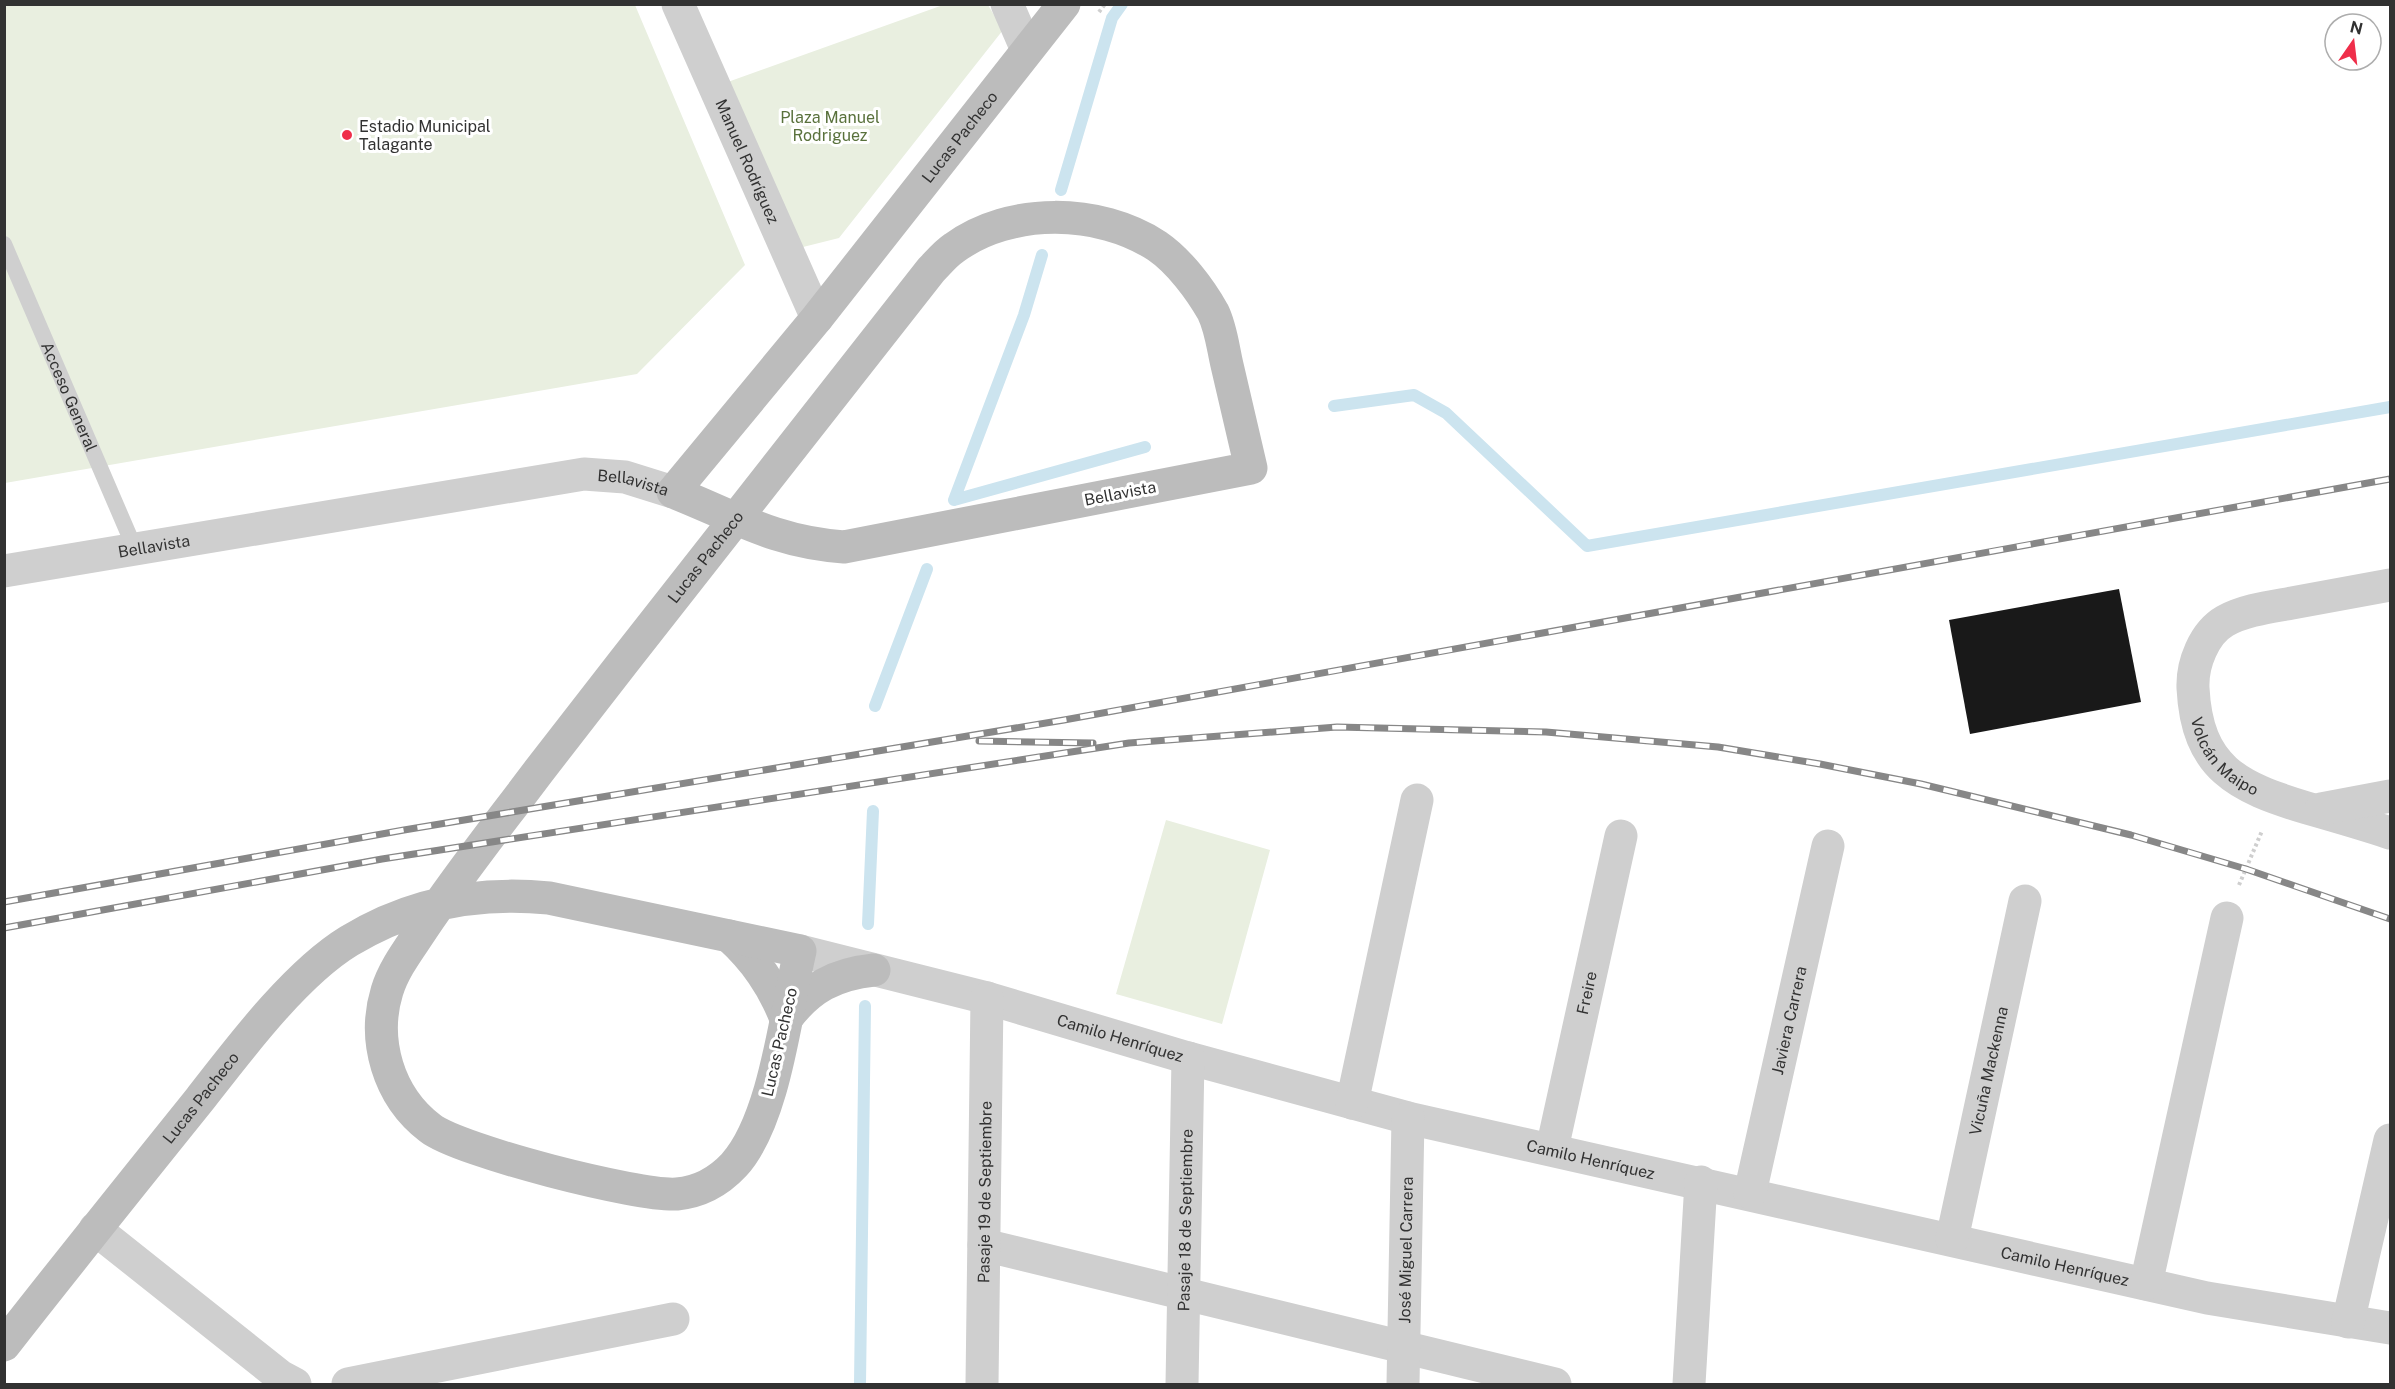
<svg xmlns="http://www.w3.org/2000/svg" width="2395" height="1389" viewBox="0 0 2395 1389" font-family="'Public Sans',sans-serif">
<style>
.green{fill:#e9efe0}
.lines{fill:none;stroke-linecap:round;stroke-linejoin:round}
.stream{stroke:#cce4ef;stroke-width:12}
.building{fill:#191919}
.path{stroke:#cfcfcf;stroke-width:4;stroke-dasharray:3 3;stroke-linecap:butt}
.service{stroke:#cfcfcf;stroke-width:16}
.minor{stroke:#cfcfcf;stroke-width:33}
.tertiary{stroke:#cfcfcf;stroke-width:33}
.secondary{stroke:#bcbcbc;stroke-width:33}
.rail-casing{stroke:#878787;stroke-width:7}
.rail{stroke:#fff;stroke-width:4.5;stroke-dasharray:14;stroke-linecap:butt}
.poi-dot{fill:#ef2e4a;stroke:#fff;stroke-width:2}
.labels{text-anchor:middle;stroke-width:6;stroke-linejoin:round;paint-order:stroke}
.park-label{font-size:16px;fill:#59713c;stroke:#fff}
.poi-label{font-size:16px;fill:#323232;stroke:#fff;text-anchor:start}
.street-label{font-size:16px;fill:#323232;stroke:#fff}
</style>
<rect width="100%" height="100%" fill="#fff"/>
<!-- green -->
<path class="green" d="M 5,5 L 635,5 L 745,265 L 637,374 L 5,483 Z
M 943,5 L 988,5 L 1003,30 L 839,238 L 803,247 L 725,83 Z
M 1166,820 L 1270,850 L 1222,1024 L 1116,994 Z"/>
<g class="lines">
<!-- stream -->
<path class="stream" d="M 1061,190 L 1112,18 L 1122,4
M 1334,406 L 1414,395 L 1446,413 L 1587,546 L 2390,407
M 954,500 L 1024,315 L 1042,255
M 954,500 L 1145,447
M 875,706 L 927,569
M 868,924 L 873,811
M 860,1384 L 865,1006"/>
</g>
<!-- building -->
<path class="building" d="M 2119,589 L 2141,702 L 1970,734 L 1949,620 Z"/>
<g class="lines">
<!-- path -->
<path class="path" d="M 1099,12 L 1105,4
M 2239,885 L 2262,831"/>
<!-- service -->
<path class="service" id="s1" d="M 4,244 L 135,549"/>
<!-- minor -->
<g class="minor">
<path d="M 1007,4 L 1027,50"/>
<path id="s2" d="M 2390,585 C 2358,591 2325,597 2292,603 C 2270,607 2245,610 2225,621 C 2204,633 2192,664 2193,688 C 2197,768 2237,787 2307,808 C 2335,816 2363,824 2390,833"/>
<path d="M 2321,809 L 2390,796"/>
<path id="s3" d="M 800,951 L 987,998 L 1188,1058 L 1408,1118 L 2207,1298 L 2390,1328"/>
<path d="M 1352,1103 L 1417,800"/>
<path id="s4" d="M 1552,1149 L 1621,836"/>
<path id="s5" d="M 1750,1193 L 1828,846"/>
<path d="M 95,1229 L 280,1376 L 295,1384"/>
<path id="s6" d="M 1952,1239 L 2025,901"/>
<path d="M 984,1245 L 1555,1384"/>
<path d="M 2146,1284 L 2227,918"/>
<path d="M 2348,1322 L 2390,1140"/>
<path d="M 348,1384 L 673,1319"/>
<path id="s7" d="M 982,1384 L 987,998"/>
<path id="s8" d="M 1182,1384 L 1188,1058"/>
<path id="s9" d="M 1403,1384 L 1408,1118"/>
<path d="M 1689,1384 L 1701,1182"/>
</g>
<!-- tertiary -->
<g class="tertiary">
<path id="s10" d="M 678,4 L 817,318"/>
<path id="s11" d="M 4,571 L 584,474 L 625,477 L 673,492"/>
</g>
<!-- secondary -->
<g class="secondary">
<path d="M 729,936 C 755,960 773,985 786,1019"/>
<path d="M 786,1019 C 809,988 835,974 874,970"/>
<path id="s12" d="M 4,1345 C 69,1262 134,1181 200,1099 C 239,1049 295,974 349,941 C 411,903 478,891 549,898 L 800,951 C 786,1011 775,1120 734,1165 C 719,1181 699,1192 677,1194 C 640,1197 459,1151 430,1128 C 388,1096 372,1040 387,991 C 394,968 410,948 423,928 C 459,874 499,824 538,772 C 668,604 799,437 931,270 C 938,263 945,254 954,248 C 1010,207 1099,208 1157,246 C 1179,261 1200,289 1213,312 C 1221,328 1223,348 1227,365 C 1235,399 1243,433 1251,468 L 844,547 C 774,542 736,517 673,492 L 817,318 L 1064,4"/>
</g>
<defs>
<path id="rail" d="M 979,741 L 1093,743
M 4,902 L 404,830 L 1064,720 L 2390,479
M 4,928 L 382,859 L 1129,743 L 1337,727 L 1546,732 L 1718,747 L 1820,764 L 1921,784 L 2131,835 L 2246,869 L 2390,919"/>
</defs>
<!-- rail casing -->
<use href="#rail" class="rail-casing"/>
<!-- rail -->
<use href="#rail" class="rail"/>
</g>
<!-- markers -->
<circle class="poi-dot" cx="347" cy="135" r="6"/>
<g class="labels">
<!-- park labels -->
<g class="park-label">
<text x="830" y="123">Plaza Manuel<tspan x="830" dy="18">Rodriguez</tspan></text>
</g>
<!-- poi labels -->
<g class="poi-label">
<text x="359" y="132">Estadio Municipal<tspan x="359" dy="18">Talagante</tspan></text>
</g>
<!-- street labels -->
<g class="street-label">
<text dy="6" stroke="none"><textPath href="#s12" startOffset="4149">Lucas Pacheco</textPath></text>
<text dy="6" stroke="none"><textPath href="#s10" startOffset="172">Manuel Rodríguez</textPath></text>
<text dy="6" stroke="none"><textPath href="#s1" startOffset="166">Acceso General</textPath></text>
<text dy="6" stroke="none"><textPath href="#s11" startOffset="638">Bellavista</textPath></text>
<text transform="translate(1120 493) rotate(-11)" y="6">Bellavista</text>
<text dy="6" stroke="none"><textPath href="#s11" startOffset="152">Bellavista</textPath></text>
<text dy="6" stroke="none"><textPath href="#s12" startOffset="2238">Lucas Pacheco</textPath></text>
<text dy="6" stroke="none"><textPath href="#s2" startOffset="326">Volcán Maipo</textPath></text>
<text dy="6" stroke="none"><textPath href="#s4" startOffset="160">Freire</textPath></text>
<text dy="6" stroke="none"><textPath href="#s5" startOffset="177">Javiera Carrera</textPath></text>
<text dy="6" stroke="none"><textPath href="#s3" startOffset="332">Camilo Henríquez</textPath></text>
<text transform="translate(779 1042) rotate(-77)" y="6">Lucas Pacheco</text>
<text dy="6" stroke="none"><textPath href="#s6" startOffset="172">Vicuña Mackenna</textPath></text>
<text dy="6" stroke="none"><textPath href="#s12" startOffset="316">Lucas Pacheco</textPath></text>
<text dy="6" stroke="none"><textPath href="#s3" startOffset="818">Camilo Henríquez</textPath></text>
<text dy="6" stroke="none"><textPath href="#s7" startOffset="192">Pasaje 19 de Septiembre</textPath></text>
<text dy="6" stroke="none"><textPath href="#s8" startOffset="164">Pasaje 18 de Septiembre</textPath></text>
<text dy="6" stroke="none"><textPath href="#s9" startOffset="134">José Miguel Carrera</textPath></text>
<text dy="6" stroke="none"><textPath href="#s3" startOffset="1304">Camilo Henríquez</textPath></text>
</g>
</g>
<!-- border -->
<rect width="2395" height="1389" fill="none" stroke="#323232" stroke-width="12"/>
<!-- north arrow -->
<g transform="translate(2353 42) rotate(14)"><circle r="28" fill="#ffffff" stroke="#adadad" stroke-width="1.5"/>
<path d="M0-4.5L10 22L0 15L-10 22Z" fill="#ef2e4a"/>
<text y="-9" font-size="16" font-weight="bold" text-anchor="middle" fill="#323232">N</text>
</g>
</svg>
